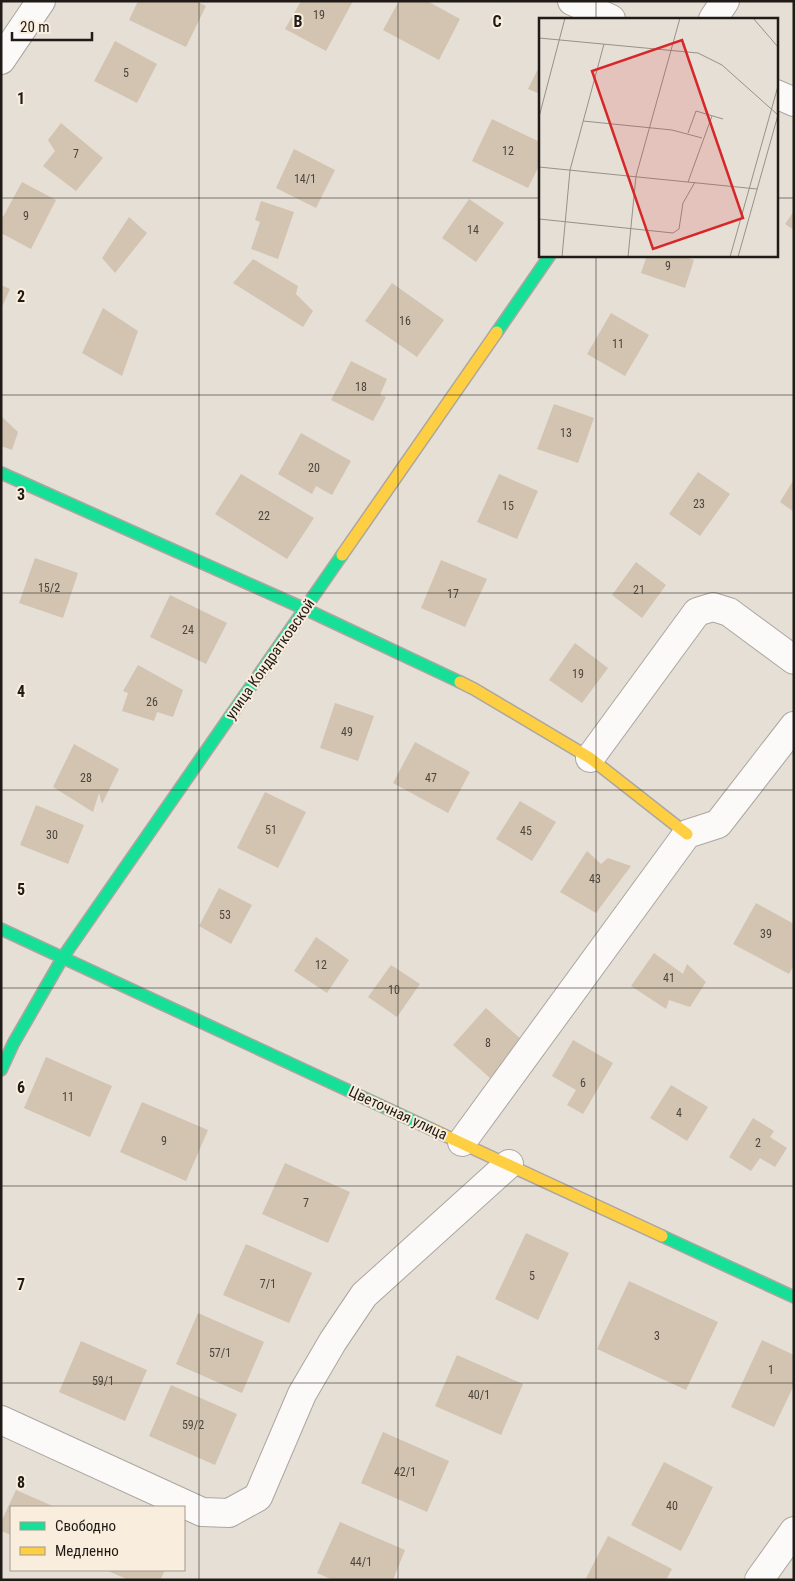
<svg xmlns="http://www.w3.org/2000/svg" width="795" height="1581" viewBox="0 0 795 1581" font-family="'Roboto Condensed',sans-serif">
<style>
.building{fill:#d2c4b1}
.lines{fill:none;stroke-linecap:round;stroke-linejoin:round}
.street-casing{stroke:#aca6a0;stroke-width:30}
.fast-casing{stroke:#aca6a0;stroke-width:14}
.slow-casing{stroke:#aca6a0;stroke-width:14}
.street{stroke:#fbfaf9;stroke-width:28}
.fast{stroke:#16e098;stroke-width:11}
.slow{stroke:#ffcf43;stroke-width:11}
.grid{fill:none;stroke:#201b16;stroke-width:1;stroke-opacity:0.55}
.labels{text-anchor:middle;stroke-width:4;stroke-linejoin:round;paint-order:stroke}
.number-label{font-size:12px;fill:#4c453d}
.street-label{font-size:15px;fill:#201b16;stroke:#f9eddd}
.inset-road{fill:none;stroke:#979189;stroke-width:1}
.view{fill:#d62828;fill-opacity:0.15;stroke:#d62828;stroke-width:2.5}
.inset-edge{fill:none;stroke:#201b16;stroke-width:2.5}
.grid-label{font-size:16px;text-anchor:middle;font-weight:bold;fill:#201b16;stroke:#f9eddd;stroke-width:4;stroke-linejoin:round;paint-order:stroke}
</style>
<rect width="100%" height="100%" fill="#e6dfd6"/>
<!-- building -->
<path class="building" d="M 138,1 L 196,1 L 206,6 L 186,47 L 129,20 Z
M 301,1 L 353,1 L 326,51 L 285,29 Z
M 399,1 L 427,1 L 460,19 L 439,60 L 383,30 Z
M 115,41 L 157,64 L 137,103 L 94,81 Z
M 540,65 L 540,94 L 528,89 Z
M 492,119 L 540,142 L 540,164 L 528,188 L 472,161 Z
M 61,123 L 103,158 L 76,191 L 43,166 L 55,151 L 48,140 Z
M 294,149 L 335,170 L 316,208 L 276,188 Z
M 22,182 L 56,200 L 31,249 L 1,233 L 1,215 L 3,217 Z
M 469,199 L 504,223 L 476,262 L 442,238 Z
M 261,201 L 294,212 L 278,259 L 251,249 L 260,222 L 255,220 Z
M 794,211 L 794,230 L 785,224 Z
M 129,217 L 147,233 L 115,273 L 102,258 Z
M 647,255 L 679,255 L 694,260 L 685,288 L 641,273 Z
M 253,259 L 298,286 L 296,294 L 313,311 L 303,327 L 233,283 Z
M 392,283 L 444,320 L 417,357 L 365,321 Z
M 1,285 L 10,289 L 1,309 Z
M 103,308 L 138,331 L 122,376 L 82,353 Z
M 611,313 L 649,335 L 625,376 L 587,354 Z
M 351,361 L 387,379 L 380,395 L 386,397 L 373,421 L 331,400 Z
M 554,404 L 594,418 L 578,463 L 537,449 Z
M 1,416 L 18,432 L 12,450 L 1,446 Z
M 301,433 L 351,461 L 332,495 L 316,486 L 312,494 L 278,474 Z
M 698,472 L 730,494 L 700,536 L 669,514 Z
M 241,474 L 314,518 L 287,559 L 215,514 Z
M 499,474 L 538,491 L 517,539 L 477,522 Z
M 794,479 L 794,512 L 780,502 Z
M 35,558 L 78,573 L 63,618 L 19,603 Z
M 441,560 L 487,579 L 465,627 L 421,608 Z
M 636,562 L 666,585 L 642,618 L 612,595 Z
M 170,595 L 227,623 L 206,664 L 150,637 Z
M 575,643 L 608,668 L 582,703 L 549,680 Z
M 138,665 L 183,690 L 173,717 L 157,712 L 154,721 L 122,711 L 128,693 L 123,691 Z
M 335,703 L 374,716 L 358,761 L 320,748 Z
M 415,742 L 470,772 L 448,813 L 393,783 Z
M 74,744 L 119,769 L 102,804 L 99,793 L 93,812 L 53,787 Z
M 265,792 L 306,812 L 278,868 L 237,848 Z
M 520,801 L 556,822 L 532,861 L 496,839 Z
M 36,805 L 84,825 L 68,864 L 20,845 Z
M 587,851 L 601,864 L 608,858 L 631,866 L 596,913 L 560,892 Z
M 219,888 L 252,905 L 231,944 L 199,926 Z
M 756,903 L 794,924 L 794,965 L 789,974 L 733,944 Z
M 316,937 L 349,960 L 327,993 L 294,971 Z
M 654,953 L 683,974 L 687,964 L 706,982 L 690,1007 L 669,1000 L 666,1009 L 631,986 Z
M 391,965 L 420,984 L 397,1017 L 368,997 Z
M 486,1008 L 523,1041 L 490,1078 L 453,1045 Z
M 573,1040 L 613,1063 L 583,1114 L 567,1105 L 576,1090 L 552,1076 Z
M 46,1057 L 112,1086 L 90,1137 L 24,1108 Z
M 671,1085 L 708,1107 L 687,1141 L 650,1118 Z
M 142,1102 L 208,1130 L 186,1181 L 120,1152 Z
M 753,1118 L 774,1131 L 770,1137 L 787,1148 L 775,1167 L 760,1158 L 751,1171 L 729,1157 Z
M 285,1163 L 350,1192 L 328,1243 L 262,1214 Z
M 526,1233 L 569,1253 L 538,1320 L 495,1299 Z
M 246,1244 L 312,1273 L 289,1323 L 223,1295 Z
M 629,1281 L 718,1322 L 686,1390 L 597,1349 Z
M 198,1313 L 264,1342 L 242,1393 L 176,1364 Z
M 762,1340 L 794,1355 L 794,1385 L 774,1427 L 731,1407 Z
M 81,1341 L 147,1370 L 125,1421 L 59,1392 Z
M 457,1355 L 523,1384 L 501,1435 L 435,1406 Z
M 171,1385 L 237,1414 L 215,1465 L 149,1436 Z
M 383,1432 L 449,1461 L 427,1512 L 361,1483 Z
M 664,1462 L 713,1487 L 681,1551 L 631,1525 Z
M 16,1490 L 55,1507 L 11,1507 L 11,1535 L 1,1531 L 1,1522 Z
M 340,1522 L 405,1550 L 393,1580 L 333,1580 L 317,1573 Z
M 608,1536 L 672,1569 L 666,1580 L 585,1580 Z
M 106,1570 L 165,1570 L 160,1580 L 129,1580 Z"/>
<g class="lines">
<defs>
<path id="street" d="M 572,1 L 611,19
M 713,19 L 725,1
M 1,60 L 41,1
M 776,94 L 794,102
M 590,758 L 697,612 L 713,607 L 729,612 L 794,660
M 462,1142 L 687,834 L 718,824 L 794,726
M 1,1420 L 202,1512 L 229,1513 L 258,1497 L 302,1394 L 333,1341 L 364,1295 L 509,1164
M 759,1580 L 794,1531"/>
<path id="fast" d="M 497,332 L 550,255
M 1,473 L 305,609 L 460,682
M 1,929 L 431,1129
M 1,1070 L 13,1044 L 63,957 L 342,555
M 662,1236 L 794,1297"/>
<path id="slow" d="M 342,555 L 497,332
M 460,682 L 474,689 L 590,758 L 687,834
M 431,1129 L 662,1236"/>
</defs>
<!-- street casing -->
<use href="#street" class="street-casing"/>
<!-- fast casing -->
<use href="#fast" class="fast-casing"/>
<!-- slow casing -->
<use href="#slow" class="slow-casing"/>
<!-- street -->
<use href="#street" class="street"/>
<!-- fast -->
<use href="#fast" class="fast"/>
<!-- slow -->
<use href="#slow" class="slow"/>
</g>
<!-- grid -->
<path class="grid" d="M 199,1 L 199,1580M 398,1 L 398,1580M 596,1 L 596,19M 1,198 L 540,198M 776,198 L 794,198M 596,255 L 596,1580M 1,395 L 794,395M 1,593 L 794,593M 1,790 L 794,790M 1,988 L 794,988M 1,1186 L 794,1186M 1,1383 L 794,1383"/>
<g class="labels">
<!-- number labels -->
<g class="number-label">
<text x="319" y="19">19</text>
<text x="126" y="77">5</text>
<text x="508" y="155">12</text>
<text x="76" y="158">7</text>
<text x="305" y="183">14/1</text>
<text x="26" y="220">9</text>
<text x="473" y="234">14</text>
<text x="668" y="270">9</text>
<text x="405" y="325">16</text>
<text x="618" y="348">11</text>
<text x="361" y="391">18</text>
<text x="566" y="437">13</text>
<text x="314" y="472">20</text>
<text x="699" y="508">23</text>
<text x="508" y="510">15</text>
<text x="264" y="520">22</text>
<text x="49" y="592">15/2</text>
<text x="639" y="594">21</text>
<text x="453" y="598">17</text>
<text x="188" y="634">24</text>
<text x="578" y="678">19</text>
<text x="152" y="706">26</text>
<text x="347" y="736">49</text>
<text x="86" y="782">28</text>
<text x="431" y="782">47</text>
<text x="271" y="834">51</text>
<text x="526" y="835">45</text>
<text x="52" y="839">30</text>
<text x="595" y="883">43</text>
<text x="225" y="919">53</text>
<text x="766" y="938">39</text>
<text x="321" y="969">12</text>
<text x="669" y="982">41</text>
<text x="394" y="994">10</text>
<text x="488" y="1047">8</text>
<text x="583" y="1087">6</text>
<text x="68" y="1101">11</text>
<text x="679" y="1117">4</text>
<text x="164" y="1145">9</text>
<text x="758" y="1147">2</text>
<text x="306" y="1207">7</text>
<text x="532" y="1280">5</text>
<text x="268" y="1288">7/1</text>
<text x="657" y="1340">3</text>
<text x="220" y="1357">57/1</text>
<text x="771" y="1374">1</text>
<text x="103" y="1385">59/1</text>
<text x="479" y="1399">40/1</text>
<text x="193" y="1429">59/2</text>
<text x="405" y="1476">42/1</text>
<text x="672" y="1510">40</text>
<text x="361" y="1566">44/1</text>
</g>
<!-- street labels -->
<g class="street-label">
<text transform="translate(270 659) rotate(-55)" y="5">улица Кондратковской</text>
<text transform="translate(398 1113) rotate(25)" y="5">Цветочная улица</text>
</g>
</g>
<!-- overview -->
<g transform="translate(539 18)">
<rect width="239" height="239" fill="#e6dfd6"/>
<path class="inset-road" d="M 214,0 L 239,29M 0,20 L 159,35 L 183,47 L 239,97M 0,99 L 26,0M 44,103 L 133,112 L 163,120M 149,115 L 157,93 L 184,101M 0,149 L 218,171M 149,164 L 173,98M 0,201 L 134,215 L 140,211 L 144,185 L 156,164M 23,239 L 31,152 L 65,26M 89,239 L 97,158 L 141,0M 191,239 L 239,68M 199,239 L 239,97"/>
<path class="view" d="M 143,22 L 204,200 L 114,231 L 53,53 Z"/>
<rect width="239" height="239" class="inset-edge"/>
</g>
<g class="grid-label">
<text x="298" y="27">B</text>
<text x="497" y="27">C</text>
<text x="21" y="104">1</text>
<text x="21" y="302">2</text>
<text x="21" y="500">3</text>
<text x="21" y="697">4</text>
<text x="21" y="895">5</text>
<text x="21" y="1093">6</text>
<text x="21" y="1290">7</text>
<text x="21" y="1488">8</text>
</g>
<!-- border -->
<rect width="795" height="1581" fill="none" stroke="#201b16" stroke-width="5"/>
<!-- legend -->
<rect x="10" y="1506" width="175" height="65" fill="#f9eddd" stroke="#a2998d"/>
<rect x="20" y="1522" width="25" height="8" fill="#16e098" stroke="#a2998d"/>
<text x="55" y="1531" font-size="15" fill="#201b16">Свободно</text>
<rect x="20" y="1547" width="25" height="8" fill="#ffcf43" stroke="#a2998d"/>
<text x="55" y="1556" font-size="15" fill="#201b16">Медленно</text>
<!-- scale -->
<path d="M12 32v8h80v-8" fill="none" stroke="#201b16" stroke-width="2.5"/>
<text x="20" y="32" font-size="15" fill="#201b16" stroke="#f9eddd" stroke-width="4" paint-order="stroke">20 m</text>
</svg>
